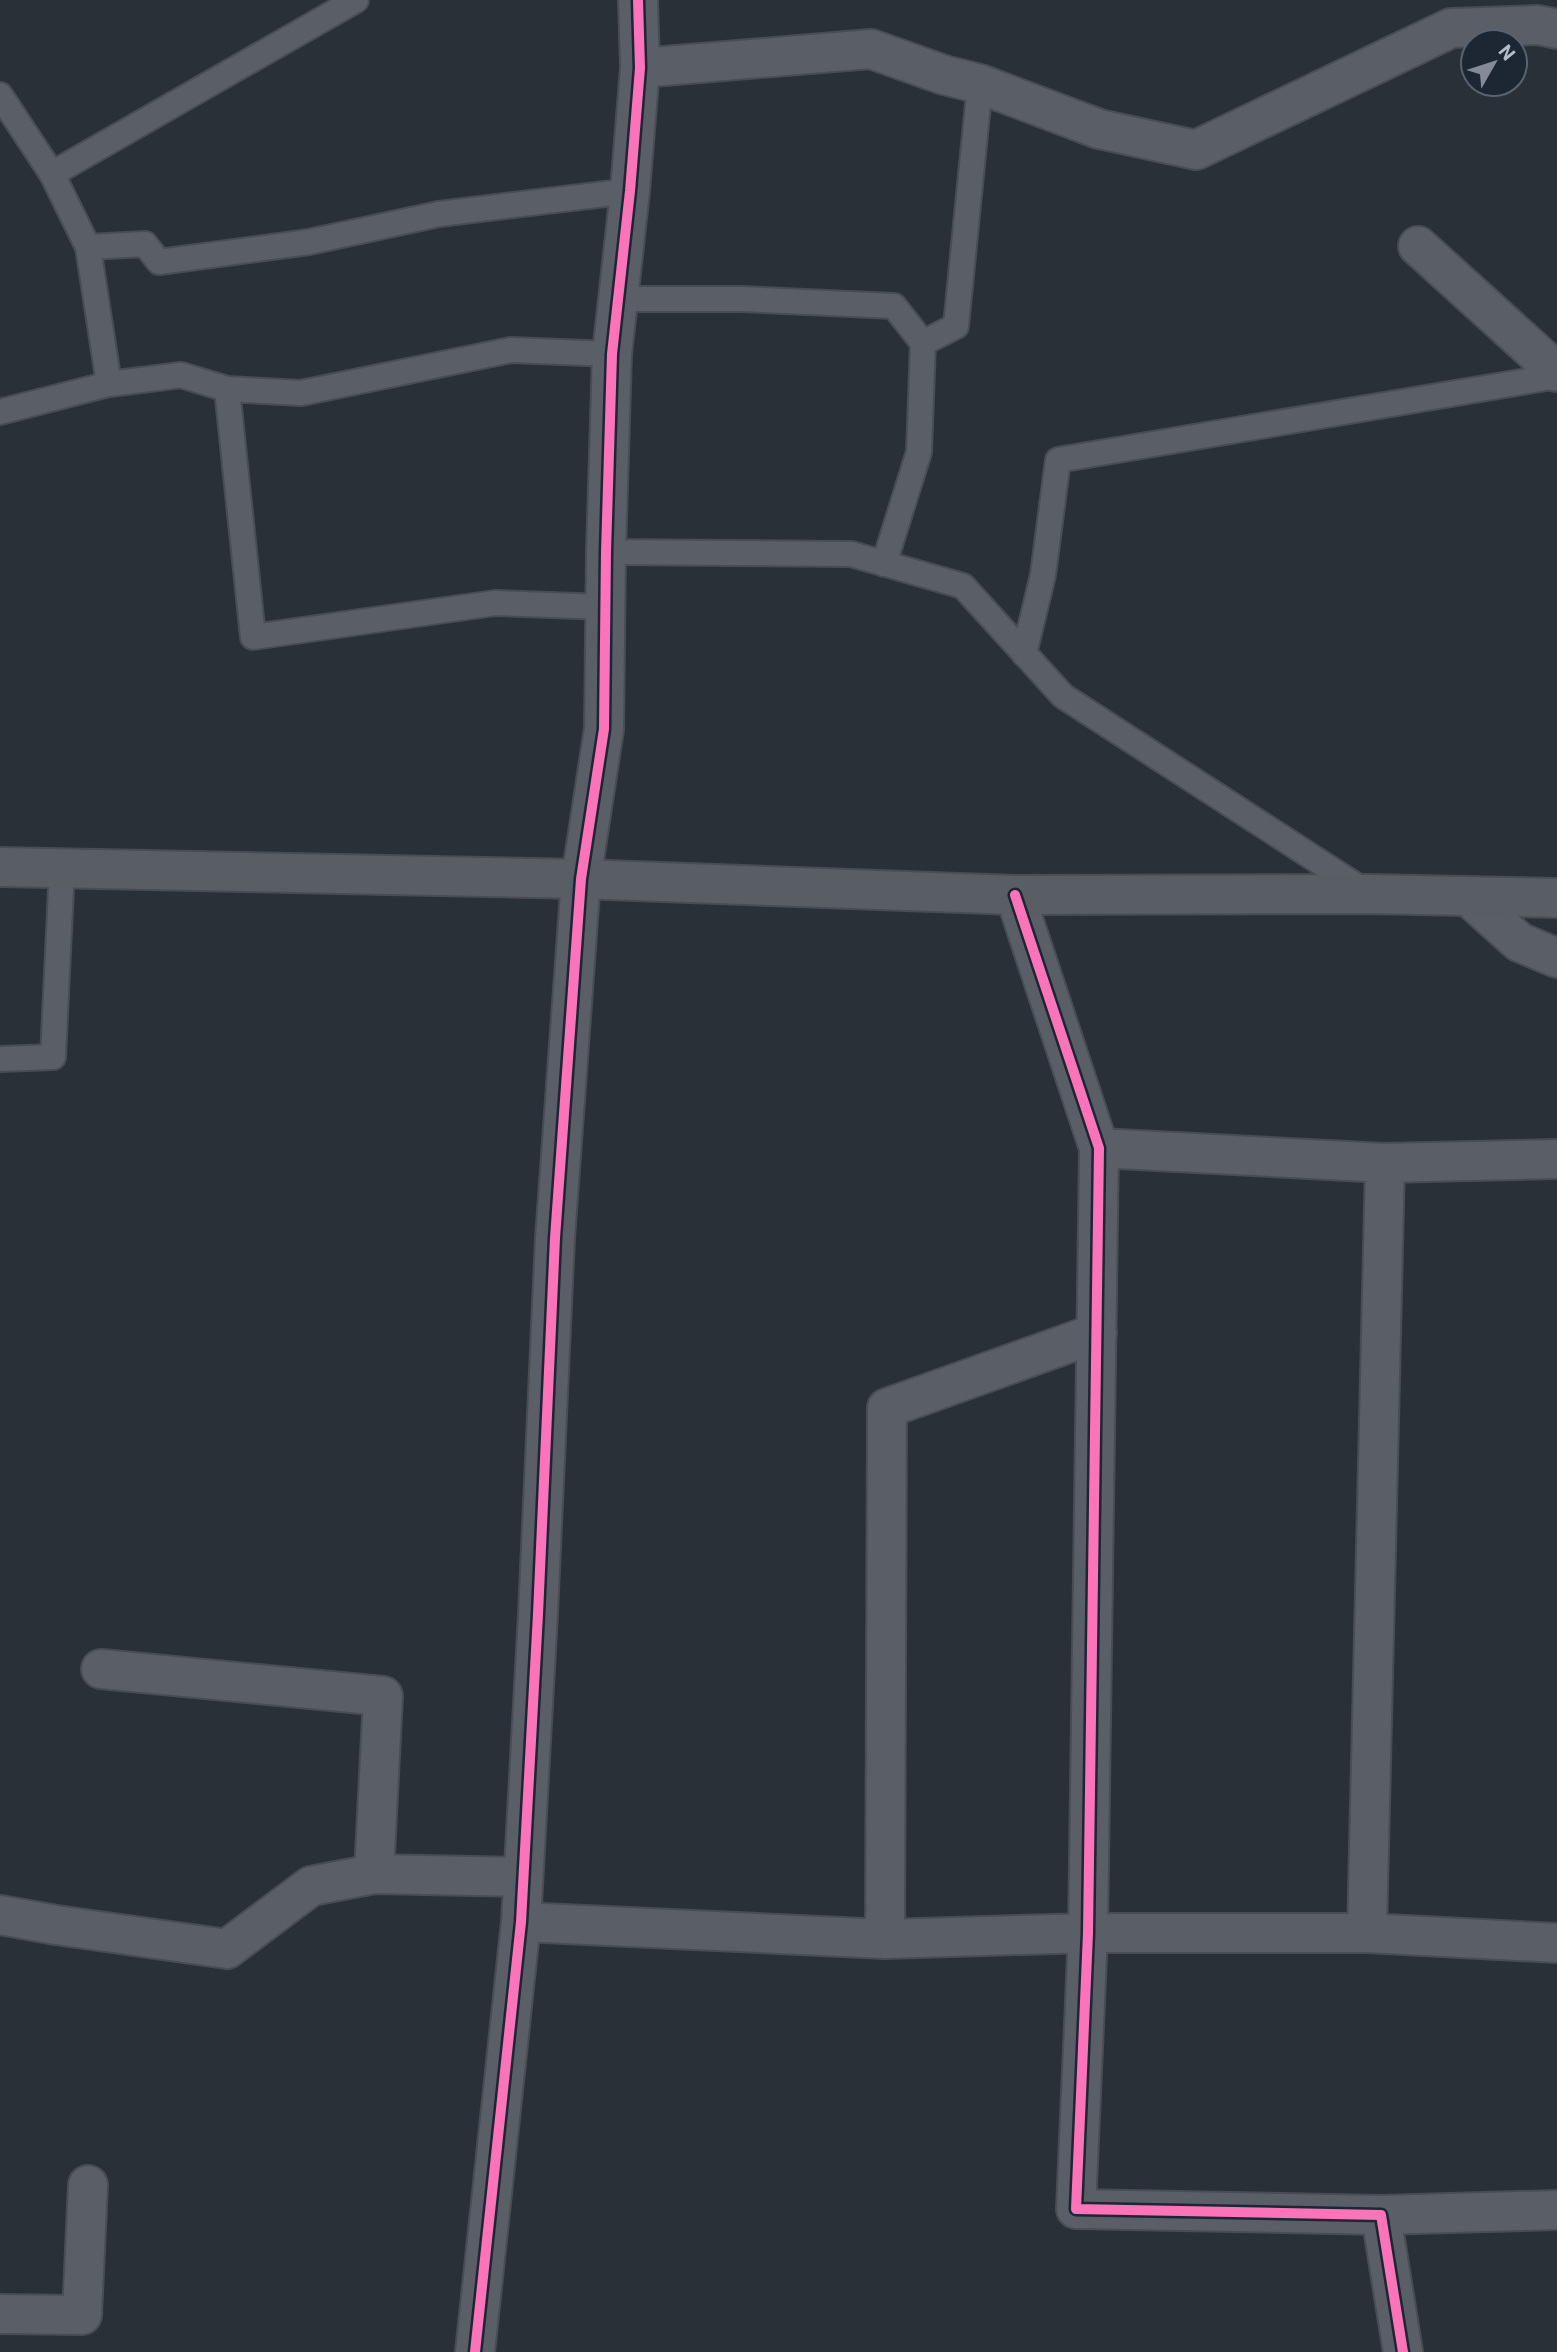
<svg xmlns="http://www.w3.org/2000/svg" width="1557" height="2352" viewBox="0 0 1557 2352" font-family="Roboto,sans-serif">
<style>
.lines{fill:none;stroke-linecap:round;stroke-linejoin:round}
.lane-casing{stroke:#484c53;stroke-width:28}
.street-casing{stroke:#484c53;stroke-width:42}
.secondary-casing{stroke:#484c53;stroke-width:42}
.lane{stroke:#5a5e66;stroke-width:24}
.street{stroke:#5a5e66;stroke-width:38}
.secondary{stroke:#595d64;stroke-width:38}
.cycleway-casing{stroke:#1d2633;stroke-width:15}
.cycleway{stroke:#fb73b8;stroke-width:10}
</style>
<rect width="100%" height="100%" fill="#2a3038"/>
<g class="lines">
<defs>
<path id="lane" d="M 0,95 L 52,174 L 88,247 L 109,384
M 52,174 L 356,0
M 88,247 L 145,244 L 159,262 L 309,242 L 439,214 L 630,191
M 618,299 L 742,299 L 894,306 L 923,343
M 227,389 L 253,637 L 495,603 L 606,607
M 0,412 L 109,384 L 181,375 L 227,389 L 301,393 L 511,350 L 612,354
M 606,552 L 851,554 L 963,586 L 1063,696 L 1366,892
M 884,564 L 919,452 L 923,343 L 956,326 L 980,84
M 1024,654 L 1043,575 L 1058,460 L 1557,376
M 0,1059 L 53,1057 L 62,868"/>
<path id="street" d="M 640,68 L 871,49 L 944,75 L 980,84 L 1099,129 L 1196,150 L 1451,28 L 1538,25 L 1557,29
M 1418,246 L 1557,372
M 1015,895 L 1099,1148 L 1088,1933 L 1076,2209 L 1381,2215 L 1403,2352
M 1469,897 L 1519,942 L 1557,958
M 1099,1148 L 1385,1163 L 1557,1159
M 101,1669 L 383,1696 L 374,1874 L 523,1877
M 0,1915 L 56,1925 L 227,1949 L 311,1886 L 374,1874
M 521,1922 L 885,1939 L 1088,1933 L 1367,1933 L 1557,1943
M 1367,1933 L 1385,1163
M 885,1939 L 887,1408 L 1097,1333
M 1381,2215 L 1557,2210
M 0,2314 L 82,2315 L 88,2185
M 475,2352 L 521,1922 L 538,1614 L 555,1238 L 581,879 L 604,729 L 606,552 L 612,354 L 630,191 L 640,68 L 638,0"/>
<path id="secondary" d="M 0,867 L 581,879 L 1015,895 L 1369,894 L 1557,898"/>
</defs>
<!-- lane casing -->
<use href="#lane" class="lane-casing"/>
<!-- street casing -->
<use href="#street" class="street-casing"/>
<!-- secondary casing -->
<use href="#secondary" class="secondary-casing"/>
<!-- lane -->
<use href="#lane" class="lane"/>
<!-- street -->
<use href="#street" class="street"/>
<!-- secondary -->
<use href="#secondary" class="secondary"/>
<defs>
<path id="cycleway" d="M 1015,895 L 1099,1148 L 1088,1933 L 1076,2209 L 1381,2215 L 1403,2352
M 475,2352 L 521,1922 L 538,1614 L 555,1238 L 581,879 L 604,729 L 606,552 L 612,354 L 630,191 L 640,68 L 638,0"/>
</defs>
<!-- cycleway casing -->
<use href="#cycleway" class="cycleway-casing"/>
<!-- cycleway -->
<use href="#cycleway" class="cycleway"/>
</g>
<!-- north arrow -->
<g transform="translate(1494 63) rotate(51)"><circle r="33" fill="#1d2633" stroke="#59626f" stroke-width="2"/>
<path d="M0-5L12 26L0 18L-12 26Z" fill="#848b96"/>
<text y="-10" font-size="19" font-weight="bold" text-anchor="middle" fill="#b4bcc9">N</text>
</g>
</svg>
